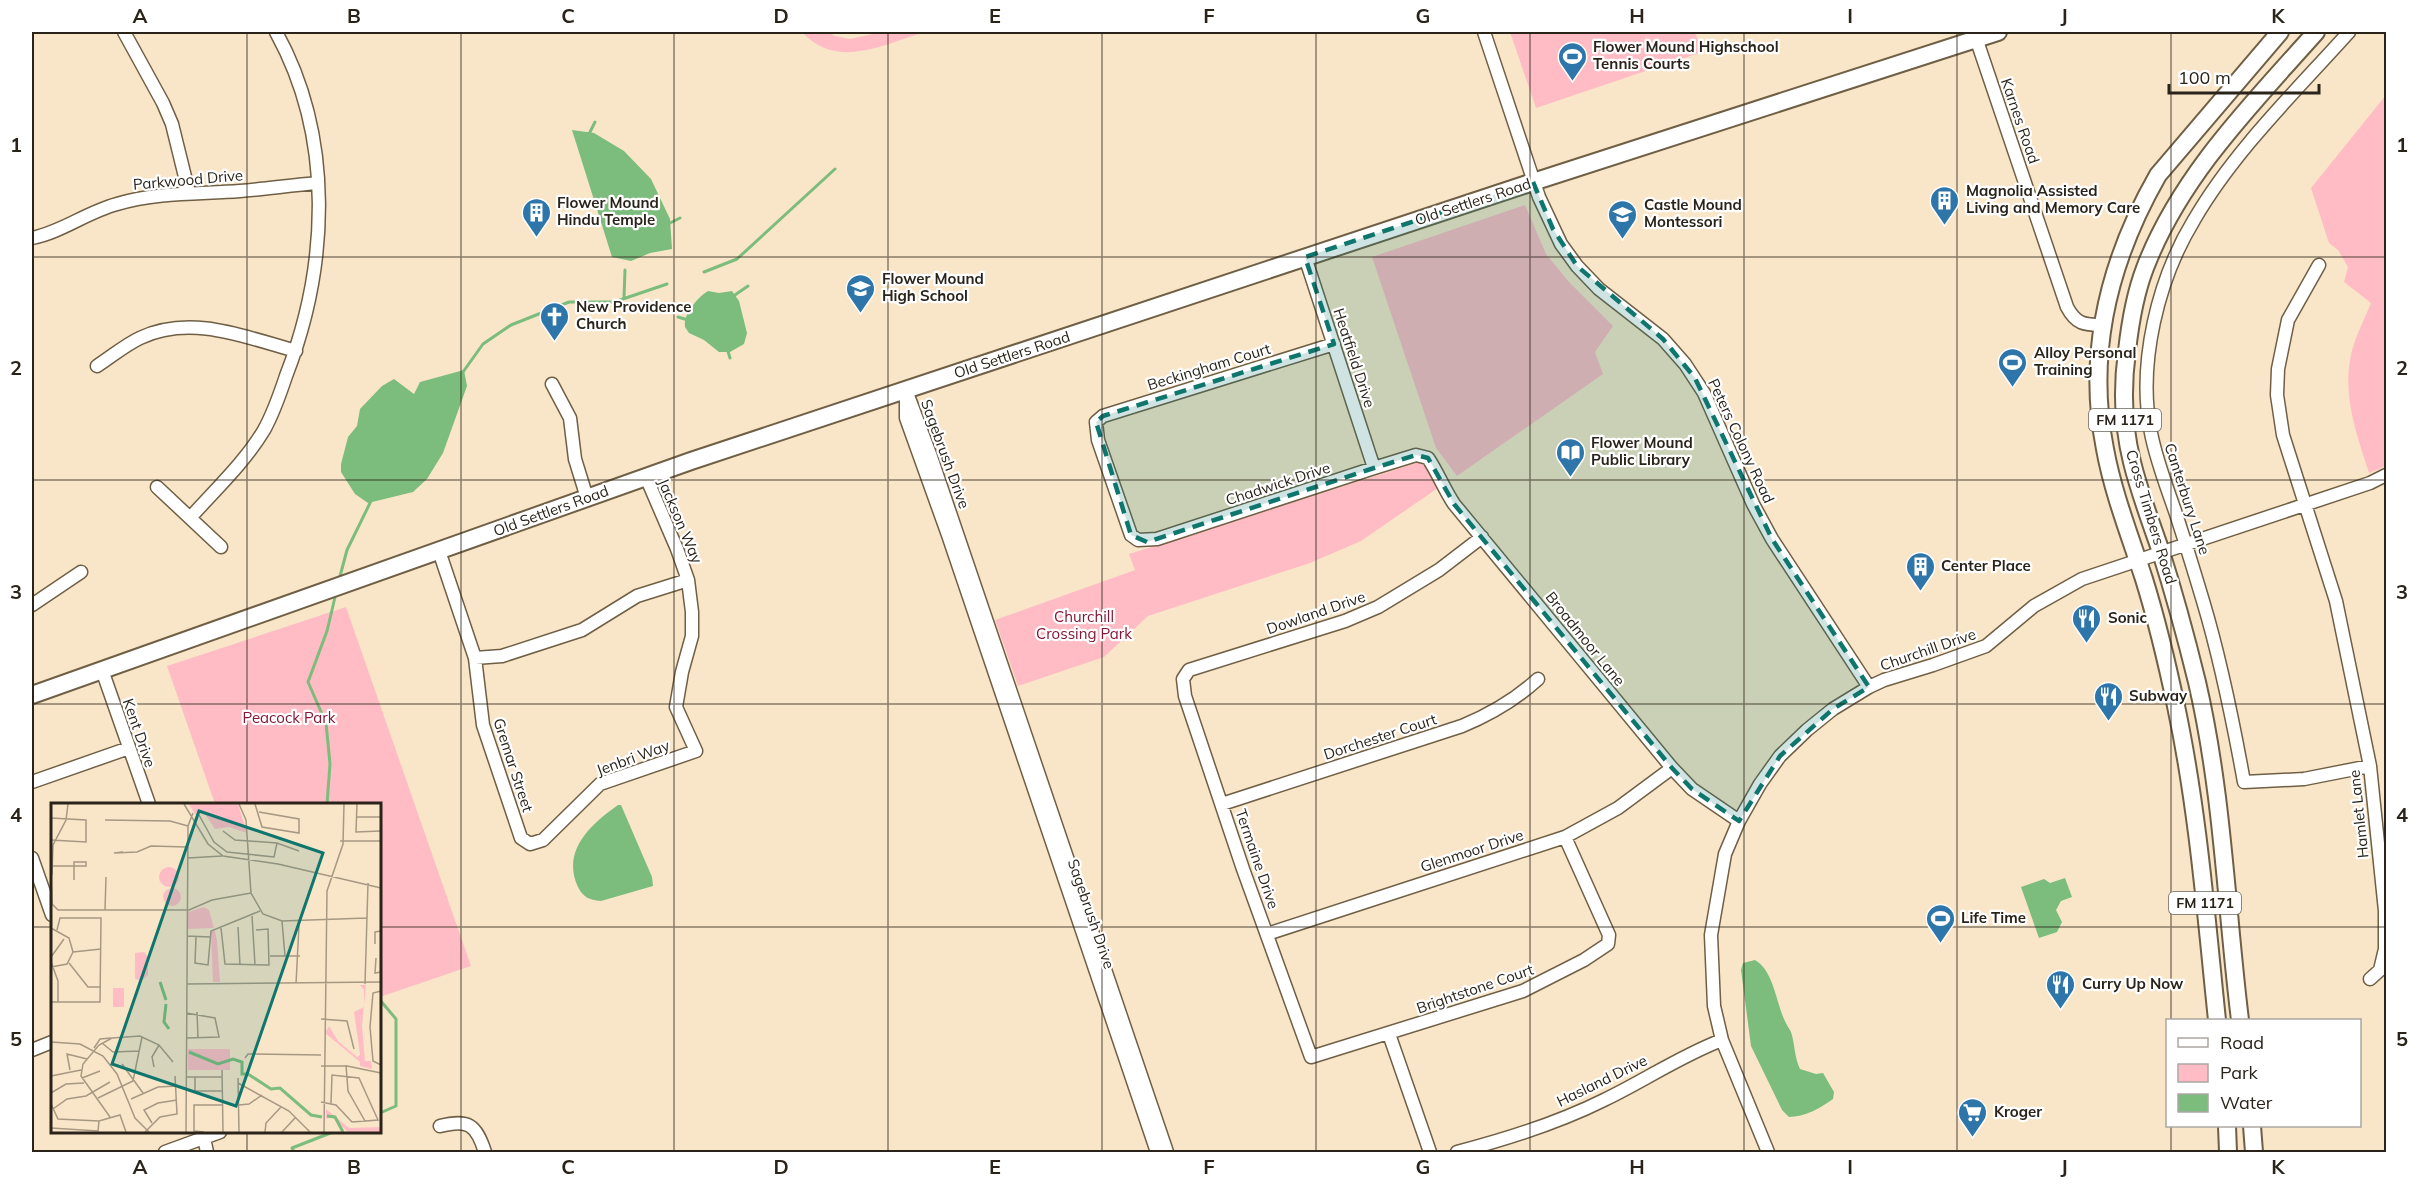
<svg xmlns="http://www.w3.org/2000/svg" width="2418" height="1184" viewBox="0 0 2418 1184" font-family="Mulish,sans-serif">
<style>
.green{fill:#ffbcc4}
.water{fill:#7cbc7d}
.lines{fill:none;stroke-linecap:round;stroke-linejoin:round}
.stream{stroke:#7cbc7d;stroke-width:3}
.minor-casing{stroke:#6f5f45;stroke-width:15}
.major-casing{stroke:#6f5f45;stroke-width:20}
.minor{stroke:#fff;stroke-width:12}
.major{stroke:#fff;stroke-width:16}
.marked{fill:#0f766e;fill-opacity:0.2;stroke:#0f766e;stroke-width:4.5;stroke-dasharray:12 8;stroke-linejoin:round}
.grid{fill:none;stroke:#2a2319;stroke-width:1.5;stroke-opacity:0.55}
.labels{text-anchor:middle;stroke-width:4.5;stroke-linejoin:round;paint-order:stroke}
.shield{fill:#fff;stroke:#6a655e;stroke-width:1.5}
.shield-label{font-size:14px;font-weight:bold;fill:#2a2319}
.poi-label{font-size:15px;font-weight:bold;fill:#2a2319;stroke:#fff;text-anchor:start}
.street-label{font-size:15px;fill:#2a2319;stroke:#fff}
.park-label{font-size:15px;fill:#831735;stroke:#fff}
.inset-river{fill:none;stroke:#7cbc7d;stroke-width:3}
.inset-road{fill:none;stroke:#a69883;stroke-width:1.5}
.view{fill:#0f766e;fill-opacity:0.15;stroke:#0f766e;stroke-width:3}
.inset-edge{fill:none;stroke:#2a2319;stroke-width:3}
.neatline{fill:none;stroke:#2a2319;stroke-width:2}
.grid-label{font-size:20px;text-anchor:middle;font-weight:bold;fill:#2a2319}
</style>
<rect width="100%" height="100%" fill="#f9e6c9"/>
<!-- green -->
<path class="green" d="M 802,32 L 827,32 L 835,36 L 850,39 L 881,32 L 924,32 C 883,45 837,70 802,32 Z
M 1510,32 L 1695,32 L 1702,52 L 1536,108 Z
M 2386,95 L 2386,466 L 2369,473 C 2357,435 2342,396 2351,355 C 2355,337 2364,320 2371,303 L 2344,282 L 2348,267 L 2338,250 L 2329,243 L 2311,188 Z
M 1525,205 L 1546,254 L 1569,282 L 1613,326 L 1595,352 L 1603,374 L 1457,476 L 1436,448 L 1372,257 Z
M 1423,461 L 1438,488 L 1361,541 L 1310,563 L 1148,616 L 1104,657 L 1018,686 L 995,620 L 1135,570 L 1129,554 Z
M 346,607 L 471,966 L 380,997 L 380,804 L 215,804 L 167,666 Z"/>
<!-- water -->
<path class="water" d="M 572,130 L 594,133 L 624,151 L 651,179 L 670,219 L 672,249 L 650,253 L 631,261 L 612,257 Z
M 708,291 L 719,293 L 732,291 L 739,301 L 747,333 L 744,344 L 730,352 L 719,352 L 704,340 L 689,333 L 685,327 C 683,314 698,297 708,291 Z
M 464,370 L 467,386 L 443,453 L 427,479 L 413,492 L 368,503 L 355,494 L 341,472 L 341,464 L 348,437 L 357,426 L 360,409 L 382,386 L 394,379 L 414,394 L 420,382 Z
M 618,805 L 621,805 L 652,877 L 653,886 L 601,901 C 589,900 583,897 578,887 C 561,851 591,824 618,805 Z
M 2065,878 L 2072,897 L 2061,901 L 2056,910 L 2062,922 L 2057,932 L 2039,938 L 2021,887 L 2044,879 L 2050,883 Z
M 1755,960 C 1773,970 1776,1001 1784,1019 C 1786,1024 1789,1028 1791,1032 C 1795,1044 1794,1056 1800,1069 L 1816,1074 L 1823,1073 L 1834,1092 L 1833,1099 C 1821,1108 1804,1117 1789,1117 L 1782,1110 L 1751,1046 L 1741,970 L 1743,963 Z"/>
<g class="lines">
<!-- stream -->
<path class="stream" d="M 589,134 L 595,122
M 668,224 L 680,218
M 704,272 L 737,259 L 835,169
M 732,297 L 748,286
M 624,298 L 625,270
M 678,317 L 688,320
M 727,348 L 730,358
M 463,372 L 483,344 L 511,325 L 569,302 L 614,302 L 667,284
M 339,580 L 347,550 L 371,501
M 327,804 L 330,764 L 326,723 L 308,682 L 327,631 L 336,593
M 380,1000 L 396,1019 L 396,1106 L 380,1113
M 294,1152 L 292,1148 L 333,1132"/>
<defs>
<path id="minor" d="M 124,32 L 163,103 L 172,124 L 189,193
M 1484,32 L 1539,197 L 1561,244 L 1577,266 L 1599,289 L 1663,339 L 1685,364 L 1704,393 L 1753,504 L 1772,539 L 1869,687
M 2349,32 C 2296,91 2234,151 2194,220 C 2158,279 2137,364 2151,433 C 2156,459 2166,485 2175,511 C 2185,541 2194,571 2203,601 C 2221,661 2233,721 2244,782 L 2304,779 L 2370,766
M 1976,38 L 2067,307 C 2076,324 2084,325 2102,325
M 32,238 C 62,232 87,212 117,204 C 157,192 199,194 240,191 C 266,189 292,185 318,183
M 1305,257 L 1374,468
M 2319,265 L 2288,320 L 2278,369 L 2277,395 L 2283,435 L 2336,601 L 2370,766 L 2385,911 L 2385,949 L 2380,970 L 2370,979
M 1334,344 L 1103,416 L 1096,422 L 1098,440 L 1131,535 L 1138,540 L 1157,539 L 1374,468 L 1416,455 L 1428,458 C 1438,473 1444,489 1454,504 L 1672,768 L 1692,789 L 1739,821
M 97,366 C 111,357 125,345 140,338 C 191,314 245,337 296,351
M 552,384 L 570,418 L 575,459 L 587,498
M 906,390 L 930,454 L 1167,1152
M 906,394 L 906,418 L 948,535 L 1157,1152
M 157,487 L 221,547
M 190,518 C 215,490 245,462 264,430 C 273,414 280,394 286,376 C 329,265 334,137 276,32
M 1482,537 L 1439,570 L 1378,607 L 1345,621 L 1189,670 L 1183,679 L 1185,696 L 1243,869 L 1311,1057 L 1523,991 L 1584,960 L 1608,944 L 1609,935 L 1565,837
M 439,551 L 475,658 L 483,725 L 521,838 L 530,844 L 543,840 L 600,784 L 696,751 L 676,707 L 682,672 L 692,636 L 692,612 L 688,580 L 677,549 L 646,477
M 32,605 L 81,572
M 475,658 L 502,656 L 582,630 L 637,596 L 688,580
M 102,670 L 149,804
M 32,782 L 129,748
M 1222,804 L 1462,726 C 1491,714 1515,700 1538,679
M 32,858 L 52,915
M 1267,934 L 1565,837 L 1618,808 L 1672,768
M 1389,1034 L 1430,1152
M 32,1050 L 52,1042
M 440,1126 C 468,1119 476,1124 485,1152
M 204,1138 L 207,1152
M 165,1152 L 220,1132
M 1457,1152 C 1507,1139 1558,1123 1604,1100 C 1644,1081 1680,1056 1722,1040
M 1768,1152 L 1722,1040 L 1714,1006 L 1711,935 L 1725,854 L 1739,821 L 1760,784 L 1780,756 L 1807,730 L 1833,709 L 1869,687 L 1884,680 L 1933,665 L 1986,646 L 2034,606 L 2082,579 L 2370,483 L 2386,475"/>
<path id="major" d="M 32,695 L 691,461 L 1533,182 L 1998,32
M 2217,1020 C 2206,915 2198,810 2176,706 C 2167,663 2157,621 2144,579 C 2130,536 2113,493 2105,449 C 2086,352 2110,259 2158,175 L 2280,32
M 2240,1020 C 2226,907 2223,794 2197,682 C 2186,637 2174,593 2160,549 C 2150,520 2139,491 2132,462 C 2123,426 2122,388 2127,351 C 2130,324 2135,294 2145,268 C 2180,176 2252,104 2316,32
M 2227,1126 L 2228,1152
M 2252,1126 L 2254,1152"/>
</defs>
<!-- minor casing -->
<use href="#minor" class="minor-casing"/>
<!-- major casing -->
<use href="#major" class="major-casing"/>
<!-- minor -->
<use href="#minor" class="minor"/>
<!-- major -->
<use href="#major" class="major"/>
</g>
<!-- marked area -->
<path class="marked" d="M 1533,182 L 1553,229 L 1577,266 L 1663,339 L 1695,378 L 1772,539 L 1869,687 L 1833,709 L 1780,756 L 1739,821 L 1692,789 L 1672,768 L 1454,504 L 1428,458 L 1416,455 L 1374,468 L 1147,542 L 1131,535 L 1096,422 L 1103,416 L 1334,344 L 1305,257 Z"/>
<!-- grid -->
<path class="grid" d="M 247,32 L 247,804M 461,32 L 461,1152M 674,32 L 674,1152M 888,32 L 888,1152M 1102,32 L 1102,1152M 1316,32 L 1316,1152M 1530,32 L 1530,1152M 1744,32 L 1744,1152M 1957,32 L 1957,1152M 2171,32 L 2171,1020M 32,257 L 2386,257M 32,480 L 2386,480M 32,704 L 2386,704M 32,927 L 52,927M 380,927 L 2386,927M 2171,1126 L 2171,1152M 247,1132 L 247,1152"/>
<!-- icons -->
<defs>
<symbol id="stadium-pin" viewBox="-11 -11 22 30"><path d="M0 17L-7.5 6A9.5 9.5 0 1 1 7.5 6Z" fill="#2e75a9" stroke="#fff"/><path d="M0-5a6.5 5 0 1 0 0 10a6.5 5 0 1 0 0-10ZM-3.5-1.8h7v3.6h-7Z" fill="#fff"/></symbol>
<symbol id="building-pin" viewBox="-11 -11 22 30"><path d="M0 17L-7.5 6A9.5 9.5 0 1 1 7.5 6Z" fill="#2e75a9" stroke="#fff"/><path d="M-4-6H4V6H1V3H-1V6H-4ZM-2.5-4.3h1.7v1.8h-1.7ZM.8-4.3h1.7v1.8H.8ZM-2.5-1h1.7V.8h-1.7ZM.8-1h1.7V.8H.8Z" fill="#fff"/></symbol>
<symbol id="school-pin" viewBox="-11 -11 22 30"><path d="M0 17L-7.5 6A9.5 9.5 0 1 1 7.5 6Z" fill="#2e75a9" stroke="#fff"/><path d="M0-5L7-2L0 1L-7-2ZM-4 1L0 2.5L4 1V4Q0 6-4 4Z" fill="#fff"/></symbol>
<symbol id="church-pin" viewBox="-11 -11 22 30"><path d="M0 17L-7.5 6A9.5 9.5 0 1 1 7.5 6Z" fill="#2e75a9" stroke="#fff"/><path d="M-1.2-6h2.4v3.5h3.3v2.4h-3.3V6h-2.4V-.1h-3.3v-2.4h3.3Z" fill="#fff"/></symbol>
<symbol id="library-pin" viewBox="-11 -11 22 30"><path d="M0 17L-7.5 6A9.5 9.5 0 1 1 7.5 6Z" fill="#2e75a9" stroke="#fff"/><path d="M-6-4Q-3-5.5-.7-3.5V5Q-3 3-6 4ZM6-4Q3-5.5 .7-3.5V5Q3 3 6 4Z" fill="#fff"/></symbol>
<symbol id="restaurant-pin" viewBox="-11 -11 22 30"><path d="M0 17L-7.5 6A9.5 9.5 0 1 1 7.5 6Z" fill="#2e75a9" stroke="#fff"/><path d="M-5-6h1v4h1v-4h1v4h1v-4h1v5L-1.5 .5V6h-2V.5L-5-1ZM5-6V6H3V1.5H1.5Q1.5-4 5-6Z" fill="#fff"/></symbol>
<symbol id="supermarket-pin" viewBox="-11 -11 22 30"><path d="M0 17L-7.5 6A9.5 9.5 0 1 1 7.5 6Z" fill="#2e75a9" stroke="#fff"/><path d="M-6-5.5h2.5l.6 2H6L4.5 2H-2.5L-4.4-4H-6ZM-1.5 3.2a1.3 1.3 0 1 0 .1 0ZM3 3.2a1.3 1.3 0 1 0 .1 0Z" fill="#fff"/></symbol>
</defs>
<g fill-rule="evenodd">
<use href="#stadium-pin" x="1556" y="40" width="33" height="45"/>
<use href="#building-pin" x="1928" y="184" width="33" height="45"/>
<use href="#building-pin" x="520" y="196" width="33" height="45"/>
<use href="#school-pin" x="1606" y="198" width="33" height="45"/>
<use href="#school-pin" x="844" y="272" width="33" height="45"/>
<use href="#church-pin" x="538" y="300" width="33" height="45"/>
<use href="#stadium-pin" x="1996" y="346" width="33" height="45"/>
<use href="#library-pin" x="1554" y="436" width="33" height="45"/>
<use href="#building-pin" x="1904" y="550" width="33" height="45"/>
<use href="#restaurant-pin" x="2070" y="602" width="33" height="45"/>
<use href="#restaurant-pin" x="2092" y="680" width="33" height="45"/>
<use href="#stadium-pin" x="1924" y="902" width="33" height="45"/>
<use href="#restaurant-pin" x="2044" y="968" width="33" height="45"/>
<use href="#supermarket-pin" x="1956" y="1096" width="33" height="45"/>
</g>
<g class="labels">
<!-- shield labels -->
<g class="shield">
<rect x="2089" y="409" width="72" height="22" rx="4.5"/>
<rect x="2169" y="892" width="72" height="22" rx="4.5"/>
</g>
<g class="shield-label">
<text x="2125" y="425">FM 1171</text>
<text x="2205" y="908">FM 1171</text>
</g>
<!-- poi labels -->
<g class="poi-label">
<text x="1593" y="52">Flower Mound Highschool<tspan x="1593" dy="17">Tennis Courts</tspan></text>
<text x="1966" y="196">Magnolia Assisted<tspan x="1966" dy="17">Living and Memory Care</tspan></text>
<text x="557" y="208">Flower Mound<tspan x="557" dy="17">Hindu Temple</tspan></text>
<text x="1644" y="210">Castle Mound<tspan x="1644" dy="17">Montessori</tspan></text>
<text x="882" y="284">Flower Mound<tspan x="882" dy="17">High School</tspan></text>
<text x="576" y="312">New Providence<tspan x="576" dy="17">Church</tspan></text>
<text x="2034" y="358">Alloy Personal<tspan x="2034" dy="17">Training</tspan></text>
<text x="1591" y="448">Flower Mound<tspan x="1591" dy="17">Public Library</tspan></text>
<text x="1941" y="571">Center Place</text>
<text x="2108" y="623">Sonic</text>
<text x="2129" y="701">Subway</text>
<text x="1961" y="923">Life Time</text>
<text x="2082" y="989">Curry Up Now</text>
<text x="1994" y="1117">Kroger</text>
</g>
<!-- street labels -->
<g class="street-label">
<text transform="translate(2020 121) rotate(71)" y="5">Karnes Road</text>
<text transform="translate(188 180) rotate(-5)" y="5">Parkwood Drive</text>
<text transform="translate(1473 202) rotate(-18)" y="5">Old Settlers Road</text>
<text transform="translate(1012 355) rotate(-18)" y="5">Old Settlers Road</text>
<text transform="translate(1354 358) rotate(72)" y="5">Heatfield Drive</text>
<text transform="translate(1209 367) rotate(-17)" y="5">Beckingham Court</text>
<text transform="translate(1741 441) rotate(65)" y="5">Peters Colony Road</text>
<text transform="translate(945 454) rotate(70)" y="5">Sagebrush Drive</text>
<text transform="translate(1278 484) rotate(-18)" y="5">Chadwick Drive</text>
<text transform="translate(2187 499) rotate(72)" y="5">Canterbury Lane</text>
<text transform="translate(551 511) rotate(-20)" y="5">Old Settlers Road</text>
<text transform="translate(2151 517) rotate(73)" y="5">Cross Timbers Road</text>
<text transform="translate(680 521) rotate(67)" y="5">Jackson Way</text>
<text transform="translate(1316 613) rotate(-19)" y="5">Dowland Drive</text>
<text transform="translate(1585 639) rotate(51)" y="5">Broadmoor Lane</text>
<text transform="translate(1928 650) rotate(-19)" y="5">Churchill Drive</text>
<text transform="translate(139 733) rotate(71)" y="5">Kent Drive</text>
<text transform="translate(1380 737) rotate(-18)" y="5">Dorchester Court</text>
<text transform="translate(633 758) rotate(-20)" y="5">Jenbri Way</text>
<text transform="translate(513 765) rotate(72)" y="5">Gremar Street</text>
<text transform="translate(2359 814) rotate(-96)" y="5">Hamlet Lane</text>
<text transform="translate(1472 851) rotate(-18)" y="5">Glenmoor Drive</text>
<text transform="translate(1257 859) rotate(71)" y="5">Termaine Drive</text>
<text transform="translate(1091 914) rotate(71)" y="5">Sagebrush Drive</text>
<text transform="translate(1475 989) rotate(-19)" y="5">Brightstone Court</text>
<text transform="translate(1602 1081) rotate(-26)" y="5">Hasland Drive</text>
</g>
<!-- park labels -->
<g class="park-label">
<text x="1084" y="622">Churchill<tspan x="1084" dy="17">Crossing Park</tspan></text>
<text x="289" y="723">Peacock Park</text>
</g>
</g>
<!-- overview -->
<g transform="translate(51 803)">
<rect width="330" height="330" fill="#f9e6c9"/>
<path d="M 138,1 L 187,1 L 196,30 L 178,24 L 164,26 L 154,11 L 148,9 L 145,13 ZM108 74a10 10 0 1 1 20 0a10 10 0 1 1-20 0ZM112 94a9 9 0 1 1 18 0a9 9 0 1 1-18 0ZM 153,104 L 158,107 L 163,125 L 137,126 L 137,109 ZM 160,128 L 164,128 L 166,138 L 169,179 L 162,179 ZM 93,149 L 97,154 L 97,172 L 90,178 L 84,176 L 84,150 ZM 309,182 L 315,182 L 311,223 L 314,258 L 320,258 L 321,266 L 309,263 L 309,259 L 274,230 L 278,223 L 287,238 L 306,254 L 309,252 L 303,209 L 313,204 L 313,187 ZM 62,185 L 73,185 L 73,204 L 62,204 ZM 137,246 L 179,246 L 179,267 L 137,267 ZM 275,306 L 298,325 L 330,324 L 330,329 L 297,329 L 281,314 L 275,316 Z" fill="#ffbcc4"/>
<path class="inset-river" d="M 109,179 L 115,197M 115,201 L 113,219 L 118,226M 138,249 L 167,261 L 182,256 L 191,259 L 191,271 L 197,271 L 220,286 L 229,285 L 260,312 L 271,314M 276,313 L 284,314 L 292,329"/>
<path class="inset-road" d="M 133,1 L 157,41 L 172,53 L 227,61 L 330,85M 188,1 L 195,17 L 200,90 L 212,111 L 231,118 L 316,115M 204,1 L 211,24 L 248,30 L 248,16 L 208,9M 306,1 L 305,29 L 330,28M 148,12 L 163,39 L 176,49 L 223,54 L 226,40M 305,14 L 330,14M 0,15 L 35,17 L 35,39 L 0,37M 54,17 L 119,18 L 137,23M 172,28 L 184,37 L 226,40 L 248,48M 289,38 L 330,38M 72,49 L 63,50 L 86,49 L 100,43 L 136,44M 137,55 L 171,53M 2,63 L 35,63 L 35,59 L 23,59 L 23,77M 1,72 L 2,42 L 15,17 L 17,1M 0,74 L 1,101 L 7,107 L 138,107 L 161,97 L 200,90M 54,107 L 55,74M 201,113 L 204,162M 231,118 L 234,153M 187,124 L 189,162M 0,125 L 18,135 L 22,149 L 16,161 L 0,164M 170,125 L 174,161 L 218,162 L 217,126 L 205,127M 136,133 L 159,134M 145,134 L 144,160 L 157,162 L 160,128 L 209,108M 324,141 L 324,129 L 330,128M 22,149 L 50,146M 219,153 L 249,153M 0,154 L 13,136M 325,155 L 324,170 L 330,169M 0,159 L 7,178 L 7,199M 18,160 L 37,184 L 50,184M 136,181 L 330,179M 245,181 L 248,122M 314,181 L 317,80M 330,188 L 322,190 L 319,224 L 322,258 L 330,262M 0,199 L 49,199 L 50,115 L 9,115 L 6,127M 146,209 L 147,235M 135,210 L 164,215 L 168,234 L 136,235M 270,216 L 296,218 L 303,246M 0,239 L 29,241 L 52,253 L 66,271 L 84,315 L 98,329M 51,240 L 62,249 L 88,248M 43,245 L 49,236 L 60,235M 194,255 L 197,251 L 270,252M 71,261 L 92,290M 295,262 L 297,288 L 314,318M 270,263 L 296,263 L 330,270M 103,264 L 101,254 L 108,242M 19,267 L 16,251 L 36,256M 171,267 L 172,329M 0,273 L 30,267M 135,274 L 171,274M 144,274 L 144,288 L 172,288M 31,275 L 49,268M 187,275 L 188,329M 187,280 L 238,308 L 259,329M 0,290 L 15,281 L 33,280M 47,295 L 82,278 L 91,234M 80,296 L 107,284 L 126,283M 270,299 L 285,302 L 301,319 L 327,317 L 308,275 L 281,272 L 280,300M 0,301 L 7,316 L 48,318 L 69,312 L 75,329M 188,302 L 198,301 L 211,292M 2,306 L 16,296 L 35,293 L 59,279M 59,314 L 30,273 L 32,261 L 48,242 L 61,235 L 89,233 L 108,242 L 122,259M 101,320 L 93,307 L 107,300 L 126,297M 0,325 L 47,328 L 48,318M 94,329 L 109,314 L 126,311 L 124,273M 135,329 L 137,23 L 142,10M 153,329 L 143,328 L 143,302 L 172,302M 214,329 L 215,320 L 230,304M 231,329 L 244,315M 273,329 L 276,88 L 292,41 L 293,1"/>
<path class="view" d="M 148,8 L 272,50 L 185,303 L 61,261 Z"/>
<rect width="330" height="330" class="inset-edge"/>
</g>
<!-- border -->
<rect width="2418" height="1184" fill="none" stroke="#ffffff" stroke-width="66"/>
<!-- legend -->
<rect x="2166" y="1019" width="195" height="108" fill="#ffffff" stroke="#aaa7a3" stroke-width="1.5"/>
<rect x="2178" y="1038" width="30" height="9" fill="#ffffff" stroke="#aaa7a3" stroke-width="1.5"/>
<text x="2220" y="1049" font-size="18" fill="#2a2319">Road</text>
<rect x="2178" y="1064" width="30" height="18" fill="#ffbcc4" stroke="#aaa7a3" stroke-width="1.5"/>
<text x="2220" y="1079" font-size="18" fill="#2a2319">Park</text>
<rect x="2178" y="1094" width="30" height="18" fill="#7cbc7d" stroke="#aaa7a3" stroke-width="1.5"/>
<text x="2220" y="1109" font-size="18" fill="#2a2319">Water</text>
<!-- scale -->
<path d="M2169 84v9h150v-9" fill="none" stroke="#2a2319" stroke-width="3"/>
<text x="2178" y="84" font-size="18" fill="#2a2319" stroke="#ffffff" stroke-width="4.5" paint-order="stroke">100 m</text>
<rect x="33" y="33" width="2352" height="1118" class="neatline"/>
<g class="grid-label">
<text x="140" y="23">A</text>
<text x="354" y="23">B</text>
<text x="568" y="23">C</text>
<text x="781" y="23">D</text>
<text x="995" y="23">E</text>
<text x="1209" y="23">F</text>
<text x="1423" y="23">G</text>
<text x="1637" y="23">H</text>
<text x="1850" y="23">I</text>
<text x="2064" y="23">J</text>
<text x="2278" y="23">K</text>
<text x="16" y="152">1</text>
<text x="2402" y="152">1</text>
<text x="16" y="375">2</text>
<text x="2402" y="375">2</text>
<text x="16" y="599">3</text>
<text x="2402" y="599">3</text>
<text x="16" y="822">4</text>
<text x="2402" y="822">4</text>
<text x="16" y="1046">5</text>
<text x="2402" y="1046">5</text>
<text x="140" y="1174">A</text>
<text x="354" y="1174">B</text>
<text x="568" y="1174">C</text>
<text x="781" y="1174">D</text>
<text x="995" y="1174">E</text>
<text x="1209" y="1174">F</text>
<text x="1423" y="1174">G</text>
<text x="1637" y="1174">H</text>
<text x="1850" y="1174">I</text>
<text x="2064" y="1174">J</text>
<text x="2278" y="1174">K</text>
</g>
</svg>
